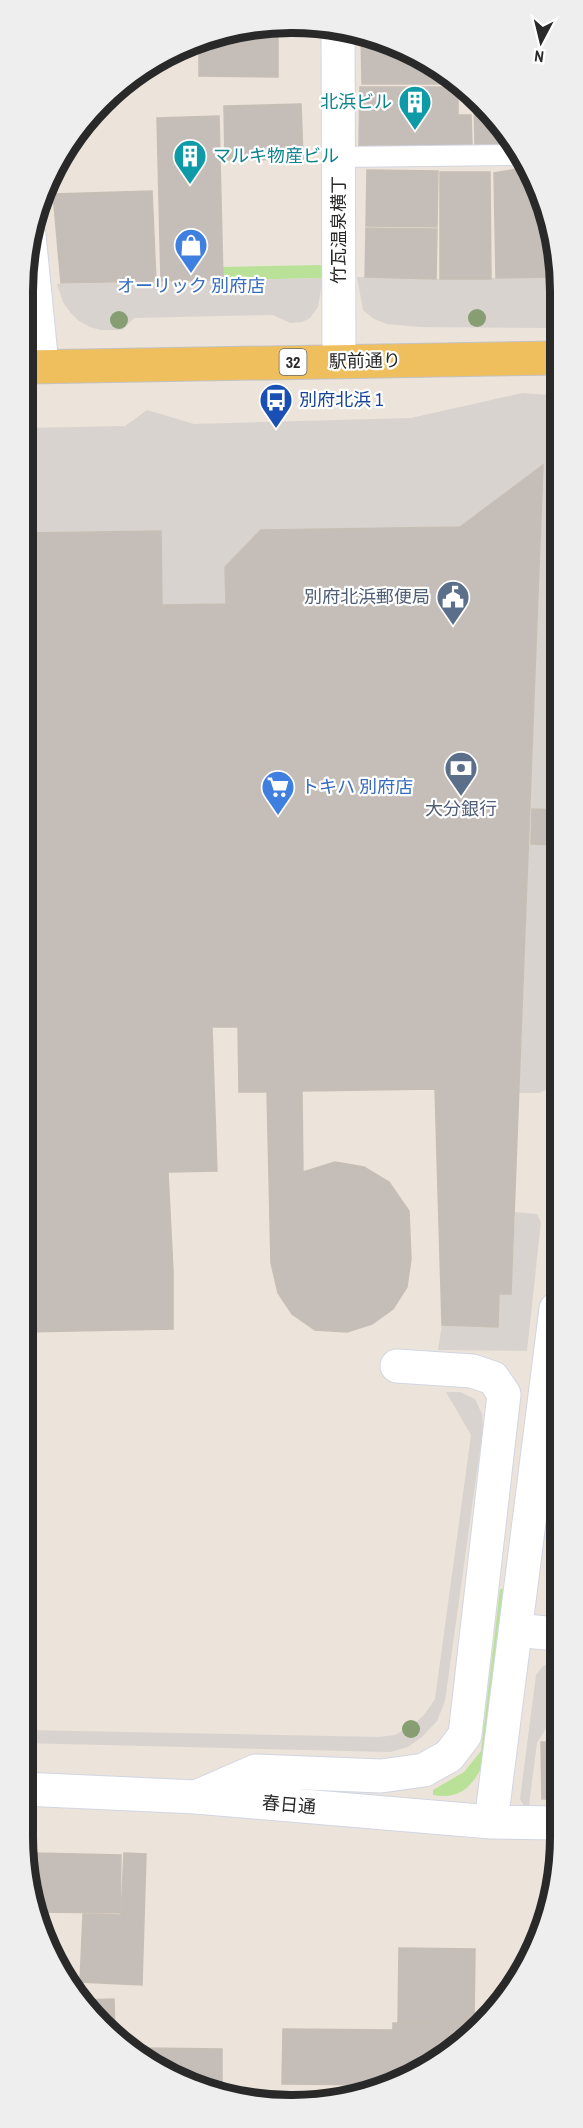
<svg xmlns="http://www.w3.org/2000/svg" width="583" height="2128" viewBox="0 0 583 2128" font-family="'Archivo Narrow','Noto Sans JP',sans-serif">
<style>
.green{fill:#b9e298}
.plaza{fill:#d8d3ce}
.building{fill:#c4bdb8;stroke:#c7bfb5;stroke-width:1.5}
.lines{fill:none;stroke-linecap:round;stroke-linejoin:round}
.lane-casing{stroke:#d1d6e2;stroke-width:22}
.street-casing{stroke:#d1d6e2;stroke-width:35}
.secondary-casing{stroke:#d1d6e2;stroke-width:35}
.primary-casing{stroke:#c3c3c3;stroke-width:35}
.lane{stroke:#fff;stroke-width:20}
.street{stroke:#fff;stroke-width:33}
.secondary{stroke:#fff;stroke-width:33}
.primary{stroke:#efbe5d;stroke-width:33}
.tree{fill:#869e71}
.labels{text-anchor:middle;stroke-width:4.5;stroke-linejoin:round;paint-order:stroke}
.shield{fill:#fff;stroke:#696969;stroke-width:1.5}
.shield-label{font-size:16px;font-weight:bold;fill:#292929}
.culture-label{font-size:18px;fill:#0d838f;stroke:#fff;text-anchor:end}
.street-label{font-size:18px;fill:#292929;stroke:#fff}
.shop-label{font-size:18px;fill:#366cbe;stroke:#fff}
.transit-label{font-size:18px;fill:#164399;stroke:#fff;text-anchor:start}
.service-label{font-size:18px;fill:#4e5e75;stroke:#fff;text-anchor:end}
.rim{fill:none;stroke:#292929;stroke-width:8}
</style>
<rect width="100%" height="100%" fill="#ece3db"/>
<!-- green -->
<path class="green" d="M 323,265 L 323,278 L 223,280 L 222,267 Z
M 500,1589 L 507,1589 L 488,1753 C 477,1779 466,1801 433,1795 L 433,1790 L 464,1772 L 481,1751 Z"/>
<!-- plaza -->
<path class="plaza" d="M 357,277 L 436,279 L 558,277 L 558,328 L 420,327 L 387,324 L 374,319 L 363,310 Z
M 323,278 L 318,307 L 310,318 L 302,322 L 290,323 L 273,315 L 134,318 L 122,330 L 101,330 L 90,327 L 79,321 L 70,312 L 63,302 L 57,284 Z
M 522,393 L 549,395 L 558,399 L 557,928 L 549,1083 L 548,1089 L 539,1093 L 519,1093 L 543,465 L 460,527 L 261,530 L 225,567 L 226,604 L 162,605 L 162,561 L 128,531 L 27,533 L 27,428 L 125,426 L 147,410 L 194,424 L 411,418 Z
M 515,1212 L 537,1214 L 541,1222 L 527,1351 L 438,1350 L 442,1325 L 498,1327 L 499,1294 L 511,1294 Z
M 446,1392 L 460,1392 L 475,1399 L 482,1414 L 483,1428 L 445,1701 L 437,1721 L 423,1736 L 408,1747 L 390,1752 L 23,1743 L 23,1730 L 379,1737 L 395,1735 L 414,1724 L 424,1715 L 435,1699 L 471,1435 Z
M 556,1658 L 556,1712 L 537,1743 L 529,1805 L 524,1806 L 520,1799 L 536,1675 L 542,1667 Z"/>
<!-- building -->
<path class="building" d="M 239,28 L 278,28 L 278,77 L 199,76 L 199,44 Z
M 361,34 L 411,50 L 458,84 L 362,84 Z
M 360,87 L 458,87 L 458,115 L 471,115 L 472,146 L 359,146 Z
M 474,96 L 482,102 L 513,145 L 475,145 Z
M 301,104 L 303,159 L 225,160 L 224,106 Z
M 219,116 L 223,280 L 161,281 L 157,118 Z
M 528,167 L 533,173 L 558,257 L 558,277 L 496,278 L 494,173 Z
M 367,170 L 438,171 L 437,227 L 366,226 Z
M 440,172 L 490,172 L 491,279 L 440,279 Z
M 152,191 L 156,281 L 61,283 L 53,194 Z
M 366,228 L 437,229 L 436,279 L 365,277 Z
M 543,465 L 511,1294 L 499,1294 L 498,1327 L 442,1325 L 435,1089 L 302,1091 L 303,1172 L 335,1162 L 364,1167 L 389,1182 L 409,1211 L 411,1259 L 407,1287 L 393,1309 L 372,1324 L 347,1332 L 315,1330 L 292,1314 L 278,1293 L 271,1263 L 267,1092 L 239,1092 L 238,1027 L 212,1027 L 217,1171 L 168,1172 L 173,1271 L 173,1329 L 24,1332 L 27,533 L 161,531 L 162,605 L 226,604 L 225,567 L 261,530 L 460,527 Z
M 532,809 L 557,810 L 557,845 L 531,844 Z
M 541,1742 L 556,1742 L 556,1799 L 542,1799 Z
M 34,1853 L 121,1855 L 120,1913 L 37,1912 L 33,1891 Z
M 124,1853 L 146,1854 L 142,1985 L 80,1982 L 83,1914 L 121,1915 Z
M 399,1948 L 475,1949 L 474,2024 L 398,2023 Z
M 114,1999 L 115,2033 L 89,2014 L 81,2000 Z
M 393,2023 L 474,2024 L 474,2029 L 456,2050 L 392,2081 Z
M 283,2029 L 393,2030 L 392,2081 L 384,2085 L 282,2084 Z
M 143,2048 L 222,2049 L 222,2091 L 172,2078 L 143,2055 Z
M 309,2095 L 355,2097 L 308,2101 Z"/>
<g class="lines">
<defs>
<path id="lane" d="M 339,157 L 520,155"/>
<path id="street" d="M 338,28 L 339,361
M 29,235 L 42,366
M 516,1630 L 556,1634
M 196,1797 L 256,1771 L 381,1776 L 424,1770 L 449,1756 L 465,1735 L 504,1394 L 493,1378 L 472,1371 L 397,1366"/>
<path id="secondary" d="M 23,1789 L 196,1797 L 491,1822 L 556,1823
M 491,1822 L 556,1309"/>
<path id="primary" d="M 27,367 L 558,358"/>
</defs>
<!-- lane casing -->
<use href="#lane" class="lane-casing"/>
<!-- street casing -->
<use href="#street" class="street-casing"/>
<!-- secondary casing -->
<use href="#secondary" class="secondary-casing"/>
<!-- primary casing -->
<use href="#primary" class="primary-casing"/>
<!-- lane -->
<use href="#lane" class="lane"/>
<!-- street -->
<use href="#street" class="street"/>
<!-- secondary -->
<use href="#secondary" class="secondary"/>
<!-- primary -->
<use href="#primary" class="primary"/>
</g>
<!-- trees -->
<g class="tree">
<circle cx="477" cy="318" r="9"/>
<circle cx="119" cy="320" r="9"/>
<circle cx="411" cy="1729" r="9"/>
</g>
<!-- icons -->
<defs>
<symbol id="building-pin" viewBox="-11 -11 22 30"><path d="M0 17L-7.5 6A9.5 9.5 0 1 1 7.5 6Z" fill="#0f9aa8" stroke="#fff"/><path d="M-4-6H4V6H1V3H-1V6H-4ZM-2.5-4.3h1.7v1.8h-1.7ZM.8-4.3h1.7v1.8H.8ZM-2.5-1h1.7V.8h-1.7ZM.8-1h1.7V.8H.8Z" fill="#fff"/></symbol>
<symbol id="shop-pin" viewBox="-11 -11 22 30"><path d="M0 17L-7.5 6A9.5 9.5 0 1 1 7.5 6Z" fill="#3f7fe0" stroke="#fff"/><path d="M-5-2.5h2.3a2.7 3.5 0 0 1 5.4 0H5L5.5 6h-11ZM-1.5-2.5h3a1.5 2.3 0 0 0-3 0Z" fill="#fff"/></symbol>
<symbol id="bus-pin" viewBox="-11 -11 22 30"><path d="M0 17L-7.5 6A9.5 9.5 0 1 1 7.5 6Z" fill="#1a4fb4" stroke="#fff"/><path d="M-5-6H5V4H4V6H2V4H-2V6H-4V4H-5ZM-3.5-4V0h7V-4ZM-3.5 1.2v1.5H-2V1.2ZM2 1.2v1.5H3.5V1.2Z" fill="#fff"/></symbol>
<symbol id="civic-pin" viewBox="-11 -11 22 30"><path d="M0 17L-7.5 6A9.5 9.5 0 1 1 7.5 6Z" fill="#5c6f8a" stroke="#fff"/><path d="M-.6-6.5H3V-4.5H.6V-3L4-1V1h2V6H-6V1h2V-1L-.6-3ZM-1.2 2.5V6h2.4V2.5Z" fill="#fff"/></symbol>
<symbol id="bank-pin" viewBox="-11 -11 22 30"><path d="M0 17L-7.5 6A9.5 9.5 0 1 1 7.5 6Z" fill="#5c6f8a" stroke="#fff"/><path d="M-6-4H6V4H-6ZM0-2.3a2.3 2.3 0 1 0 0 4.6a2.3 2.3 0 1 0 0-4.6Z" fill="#fff"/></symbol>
<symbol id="supermarket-pin" viewBox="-11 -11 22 30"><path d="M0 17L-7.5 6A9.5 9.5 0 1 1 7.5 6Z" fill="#3f7fe0" stroke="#fff"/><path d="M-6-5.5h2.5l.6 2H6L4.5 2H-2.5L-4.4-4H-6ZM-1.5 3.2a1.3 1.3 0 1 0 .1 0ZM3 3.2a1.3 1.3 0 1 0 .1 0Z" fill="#fff"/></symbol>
</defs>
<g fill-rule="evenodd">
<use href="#building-pin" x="396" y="83" width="38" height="52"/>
<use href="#building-pin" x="171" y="137" width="38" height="52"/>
<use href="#shop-pin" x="172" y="226" width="38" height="52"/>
<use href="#bus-pin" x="257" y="381" width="38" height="52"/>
<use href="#civic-pin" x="434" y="578" width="38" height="52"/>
<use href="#bank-pin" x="442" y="749" width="38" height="52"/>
<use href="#supermarket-pin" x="259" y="768" width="38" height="52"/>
</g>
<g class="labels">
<!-- shield labels -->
<rect class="shield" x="279.5" y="349" width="27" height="26" rx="4.5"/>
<g class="shield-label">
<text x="293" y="368">32</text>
</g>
<!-- culture labels -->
<g class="culture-label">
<text x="392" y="108">北浜ビル</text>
<text x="213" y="162" text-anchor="start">マルキ物産ビル</text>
</g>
<!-- street labels -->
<g class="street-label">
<text transform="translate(339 230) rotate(-90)" y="6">竹瓦温泉横丁</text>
<text transform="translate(365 361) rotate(-1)" y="6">駅前通り</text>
<text transform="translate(289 1805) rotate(5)" y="6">春日通</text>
</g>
<!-- shop labels -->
<g class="shop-label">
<text x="191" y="292">オーリック 別府店</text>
<text x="301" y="793" text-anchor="start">トキハ 別府店</text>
</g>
<!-- transit labels -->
<g class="transit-label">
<text x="299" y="406">別府北浜 1</text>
</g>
<!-- service labels -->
<g class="service-label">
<text x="430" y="603">別府北浜郵便局</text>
<text x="461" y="815" text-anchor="middle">大分銀行</text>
</g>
</g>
<!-- crop -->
<path d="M0 0H583V2128H0ZM291 33H292A258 258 0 0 1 550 291V1837A258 258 0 0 1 292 2095H291A258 258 0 0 1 33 1837V291A258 258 0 0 1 291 33Z" fill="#eee" fill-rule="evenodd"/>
<path class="rim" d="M291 33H292A258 258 0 0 1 550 291V1837A258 258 0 0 1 292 2095H291A258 258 0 0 1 33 1837V291A258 258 0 0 1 291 33Z"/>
<!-- north arrow -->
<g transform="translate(541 42) rotate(187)" stroke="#ffffff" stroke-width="4.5" paint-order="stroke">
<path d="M0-4.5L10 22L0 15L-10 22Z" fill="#292929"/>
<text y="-9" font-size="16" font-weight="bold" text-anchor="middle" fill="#292929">N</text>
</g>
</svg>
